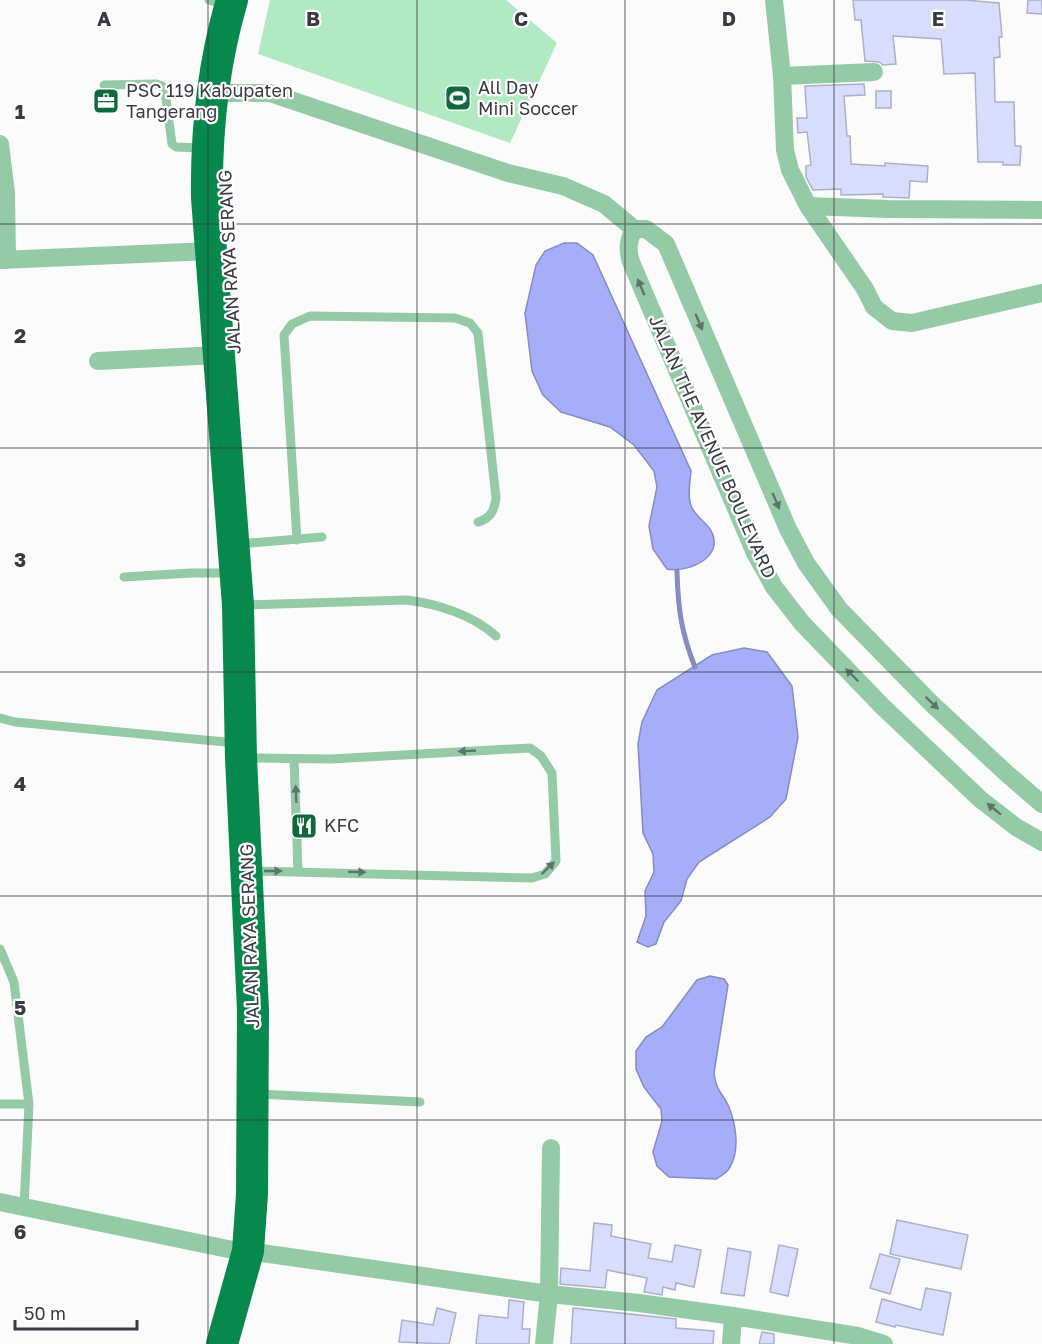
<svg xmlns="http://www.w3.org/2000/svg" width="1042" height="1344" viewBox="0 0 1042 1344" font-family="'Golos Text',sans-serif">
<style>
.green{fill:#b0e9c2}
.water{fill:#a6aefa;stroke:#858bc3;stroke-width:1.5}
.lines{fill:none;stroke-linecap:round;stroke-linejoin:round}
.stream{stroke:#858bc3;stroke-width:5}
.building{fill:#d9ddfd;stroke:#acafc7;stroke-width:1.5}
.lane{stroke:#94caa6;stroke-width:9}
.street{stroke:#94caa6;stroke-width:18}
.highway{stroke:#07894e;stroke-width:32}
.oneway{fill:#5d746b}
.grid{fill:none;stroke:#393a44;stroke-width:1.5;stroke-opacity:0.55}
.labels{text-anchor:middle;stroke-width:4.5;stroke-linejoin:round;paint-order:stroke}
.poi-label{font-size:18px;fill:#393a44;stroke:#fff;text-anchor:start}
.street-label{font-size:18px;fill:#393a44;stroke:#fff}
.grid-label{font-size:20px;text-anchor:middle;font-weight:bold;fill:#393a44;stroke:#fff;stroke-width:4.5;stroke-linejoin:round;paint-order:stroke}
</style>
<rect width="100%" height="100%" fill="#fbfbfb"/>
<!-- green -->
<path class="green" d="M 270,0 L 506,0 L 557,43 L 510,143 L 258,54 Z"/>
<!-- water -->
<path class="water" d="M 564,243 L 577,243 L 593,255 L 691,471 C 690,483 687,497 692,508 C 696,516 705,522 710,529 C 727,557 688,573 667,569 L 653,549 L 649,526 L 657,487 L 654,471 L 634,445 L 610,427 L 561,412 L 543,395 L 532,371 L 525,313 L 536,265 L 545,251 Z
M 744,648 L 767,652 L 792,686 L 798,737 L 786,799 L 770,817 L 699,862 L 687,879 L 681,901 L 664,922 L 656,944 L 648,947 L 637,942 L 646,916 L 645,891 L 654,872 L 653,854 L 643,833 L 638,744 L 642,722 L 657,690 L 712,655 Z
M 710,976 L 724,979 L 728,985 L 714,1073 C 716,1091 722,1092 729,1107 C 736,1125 740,1150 730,1167 C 728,1172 721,1176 716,1179 L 669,1177 L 657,1166 L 653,1152 L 662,1121 L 661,1109 L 644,1087 L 636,1069 L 636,1051 L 646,1037 L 662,1027 L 697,980 Z"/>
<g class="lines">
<!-- stream -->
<path class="stream" d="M 677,571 C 678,608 681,632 695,667"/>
</g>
<!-- building -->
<path class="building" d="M 853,0 L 965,0 L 999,3 L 1002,37 L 999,37 L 1000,57 L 994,58 L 995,102 L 1014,102 L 1015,146 L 1021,146 L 1020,165 L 1003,165 L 1003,162 L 978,162 L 975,73 L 944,74 L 941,39 L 893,36 L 896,64 L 883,65 L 879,62 L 865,61 L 861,20 L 855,20 Z
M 1028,0 L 1042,0 L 1042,14 L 1027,13 Z
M 864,84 L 865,95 L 844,96 L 847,136 L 850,136 L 851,164 L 885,166 L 885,163 L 928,166 L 927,182 L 910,181 L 909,198 L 883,197 L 883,194 L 841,195 L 841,189 L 813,190 L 806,177 L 806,166 L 811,165 L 807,132 L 798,133 L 797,118 L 807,118 L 805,86 Z
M 876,91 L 891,91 L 891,108 L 876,108 Z
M 897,1220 L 968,1235 L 961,1269 L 890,1254 Z
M 594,1223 L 612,1225 L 611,1236 L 651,1244 L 648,1258 L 672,1262 L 675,1245 L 701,1250 L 694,1287 L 676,1283 L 675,1290 L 663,1287 L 662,1295 L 644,1292 L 647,1278 L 607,1270 L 605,1288 L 560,1284 L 561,1268 L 590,1271 Z
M 779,1245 L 798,1249 L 788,1296 L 770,1292 Z
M 728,1248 L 751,1252 L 744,1296 L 721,1293 Z
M 880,1254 L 900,1259 L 890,1294 L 870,1288 Z
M 926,1288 L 951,1293 L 943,1335 L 896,1325 L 895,1327 L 876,1322 L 882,1299 L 921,1310 Z
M 509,1300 L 524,1302 L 522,1329 L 530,1329 L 529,1344 L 476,1344 L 479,1315 L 508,1318 Z
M 437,1308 L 456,1313 L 449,1344 L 399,1342 L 402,1320 L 433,1325 Z
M 573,1308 L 676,1319 L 676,1328 L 714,1331 L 713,1344 L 571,1344 Z
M 762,1332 L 774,1334 L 774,1344 L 759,1344 Z"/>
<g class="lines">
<!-- lane -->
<path class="lane" d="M 209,0 L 225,5
M 104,85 L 156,84 L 162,86 L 165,92 L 172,144 L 176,147 L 204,148
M 297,540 L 284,335 L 292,324 L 310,316 L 455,318 L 470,323 L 478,333 L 496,498 C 494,511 491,518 478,522
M 238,544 L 322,537
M 124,577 L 191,573 L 232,573
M 243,605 L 407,600 C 438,604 473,615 496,636
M 0,718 L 15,722 L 236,743
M 246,758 L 331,759 L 530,748 L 541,756 L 552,773 L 556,861 L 545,874 L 532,878 L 251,871
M 294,759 L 298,871
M 0,949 L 14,982 L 29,1104 L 24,1207
M 258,1094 L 420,1102
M 0,1104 L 29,1104"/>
<!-- street -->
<path class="street" d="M 774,0 L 782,76 L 785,150 L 790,170 L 808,206 L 865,289 L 874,307 L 892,321 L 912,323 L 1042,293
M 782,76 L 874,72
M 212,90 L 227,93 L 270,93 L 508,173 L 563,186 L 604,204 L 634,229 L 646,229 L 666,244 L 788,529 L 806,563 L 839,609 L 932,704 L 1005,772 L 1042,804
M 0,144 L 6,193 L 7,260
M 808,206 L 888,209 L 1042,210
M 634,229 C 628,241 627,249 631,262 L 755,553 L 774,587 L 802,623 L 882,706 L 980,799 L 1016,827 L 1042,842
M 0,260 L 210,251
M 98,361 L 218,355
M 0,1202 L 233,1250
M 248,1251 L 549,1294 L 639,1303 L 733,1316 L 858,1336 L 884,1344
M 544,1344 L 549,1294 L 551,1148
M 731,1344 L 733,1316"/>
<!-- highway -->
<path class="highway" d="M 222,1344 L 248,1251 L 252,1194 L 253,1010 L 241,758 L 238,605 L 207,198 C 206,130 213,65 232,0"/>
</g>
<!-- one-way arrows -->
<defs><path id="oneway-solid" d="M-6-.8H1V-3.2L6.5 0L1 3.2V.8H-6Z" transform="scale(1.5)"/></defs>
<g class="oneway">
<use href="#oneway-solid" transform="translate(641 287) rotate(-113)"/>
<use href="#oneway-solid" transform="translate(699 322) rotate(67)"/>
<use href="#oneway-solid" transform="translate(776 501) rotate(67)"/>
<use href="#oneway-solid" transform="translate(852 675) rotate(-135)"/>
<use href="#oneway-solid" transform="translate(932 703) rotate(44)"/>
<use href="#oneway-solid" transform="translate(467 751) rotate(177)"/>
<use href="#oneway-solid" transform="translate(296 794) rotate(-92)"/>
<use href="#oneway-solid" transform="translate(994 809) rotate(-141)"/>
<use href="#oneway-solid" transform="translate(548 868) rotate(-44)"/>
<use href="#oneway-solid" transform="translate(273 871)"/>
<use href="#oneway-solid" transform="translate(357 872) rotate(1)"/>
</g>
<!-- grid -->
<path class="grid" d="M 208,0 L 208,1344M 417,0 L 417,1344M 625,0 L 625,1344M 834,0 L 834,1344M 0,224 L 1042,224M 0,448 L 1042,448M 0,672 L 1042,672M 0,896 L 1042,896M 0,1120 L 1042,1120"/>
<!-- icons -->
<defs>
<symbol id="stadium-square" viewBox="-11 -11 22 22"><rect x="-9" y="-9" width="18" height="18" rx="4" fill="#0f693c" stroke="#fff"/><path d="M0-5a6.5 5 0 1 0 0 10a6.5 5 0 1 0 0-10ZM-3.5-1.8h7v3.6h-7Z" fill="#fff"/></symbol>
<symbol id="office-square" viewBox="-11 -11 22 22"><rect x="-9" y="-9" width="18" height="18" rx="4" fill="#0f693c" stroke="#fff"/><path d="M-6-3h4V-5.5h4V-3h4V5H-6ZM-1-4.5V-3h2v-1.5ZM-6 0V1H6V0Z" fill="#fff"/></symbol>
<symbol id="restaurant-square" viewBox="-11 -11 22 22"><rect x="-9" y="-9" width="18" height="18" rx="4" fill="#0f693c" stroke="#fff"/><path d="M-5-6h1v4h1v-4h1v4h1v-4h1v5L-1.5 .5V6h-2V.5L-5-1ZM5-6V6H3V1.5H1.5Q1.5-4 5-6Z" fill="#fff"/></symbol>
</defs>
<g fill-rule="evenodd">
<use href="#stadium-square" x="443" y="83" width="30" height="30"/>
<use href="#office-square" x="91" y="86" width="30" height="30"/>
<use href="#restaurant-square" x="289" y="811" width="30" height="30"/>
</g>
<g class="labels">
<!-- poi labels -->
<g class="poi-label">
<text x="478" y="94">All Day<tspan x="478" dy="21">Mini Soccer</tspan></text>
<text x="126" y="97">PSC 119 Kabupaten<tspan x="126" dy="21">Tangerang</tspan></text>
<text x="324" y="832">KFC</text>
</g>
<!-- street labels -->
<g class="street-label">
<text transform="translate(230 262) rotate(-93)" y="6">JALAN RAYA SERANG</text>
<text transform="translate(712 447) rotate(66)" y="6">JALAN THE AVENUE BOULEVARD</text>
<text transform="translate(250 936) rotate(-92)" y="6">JALAN RAYA SERANG</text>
</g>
</g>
<g class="grid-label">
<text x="104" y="26">A</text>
<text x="313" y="26">B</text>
<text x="521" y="26">C</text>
<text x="729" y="26">D</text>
<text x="938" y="26">E</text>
<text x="20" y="119">1</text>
<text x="20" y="343">2</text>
<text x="20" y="567">3</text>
<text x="20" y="791">4</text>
<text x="20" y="1015">5</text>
<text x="20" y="1239">6</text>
</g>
<!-- scale -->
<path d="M15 1320v9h122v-9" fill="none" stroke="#393a44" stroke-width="3"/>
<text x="24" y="1320" font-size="18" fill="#393a44" stroke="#ffffff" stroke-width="4.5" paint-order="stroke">50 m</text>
</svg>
